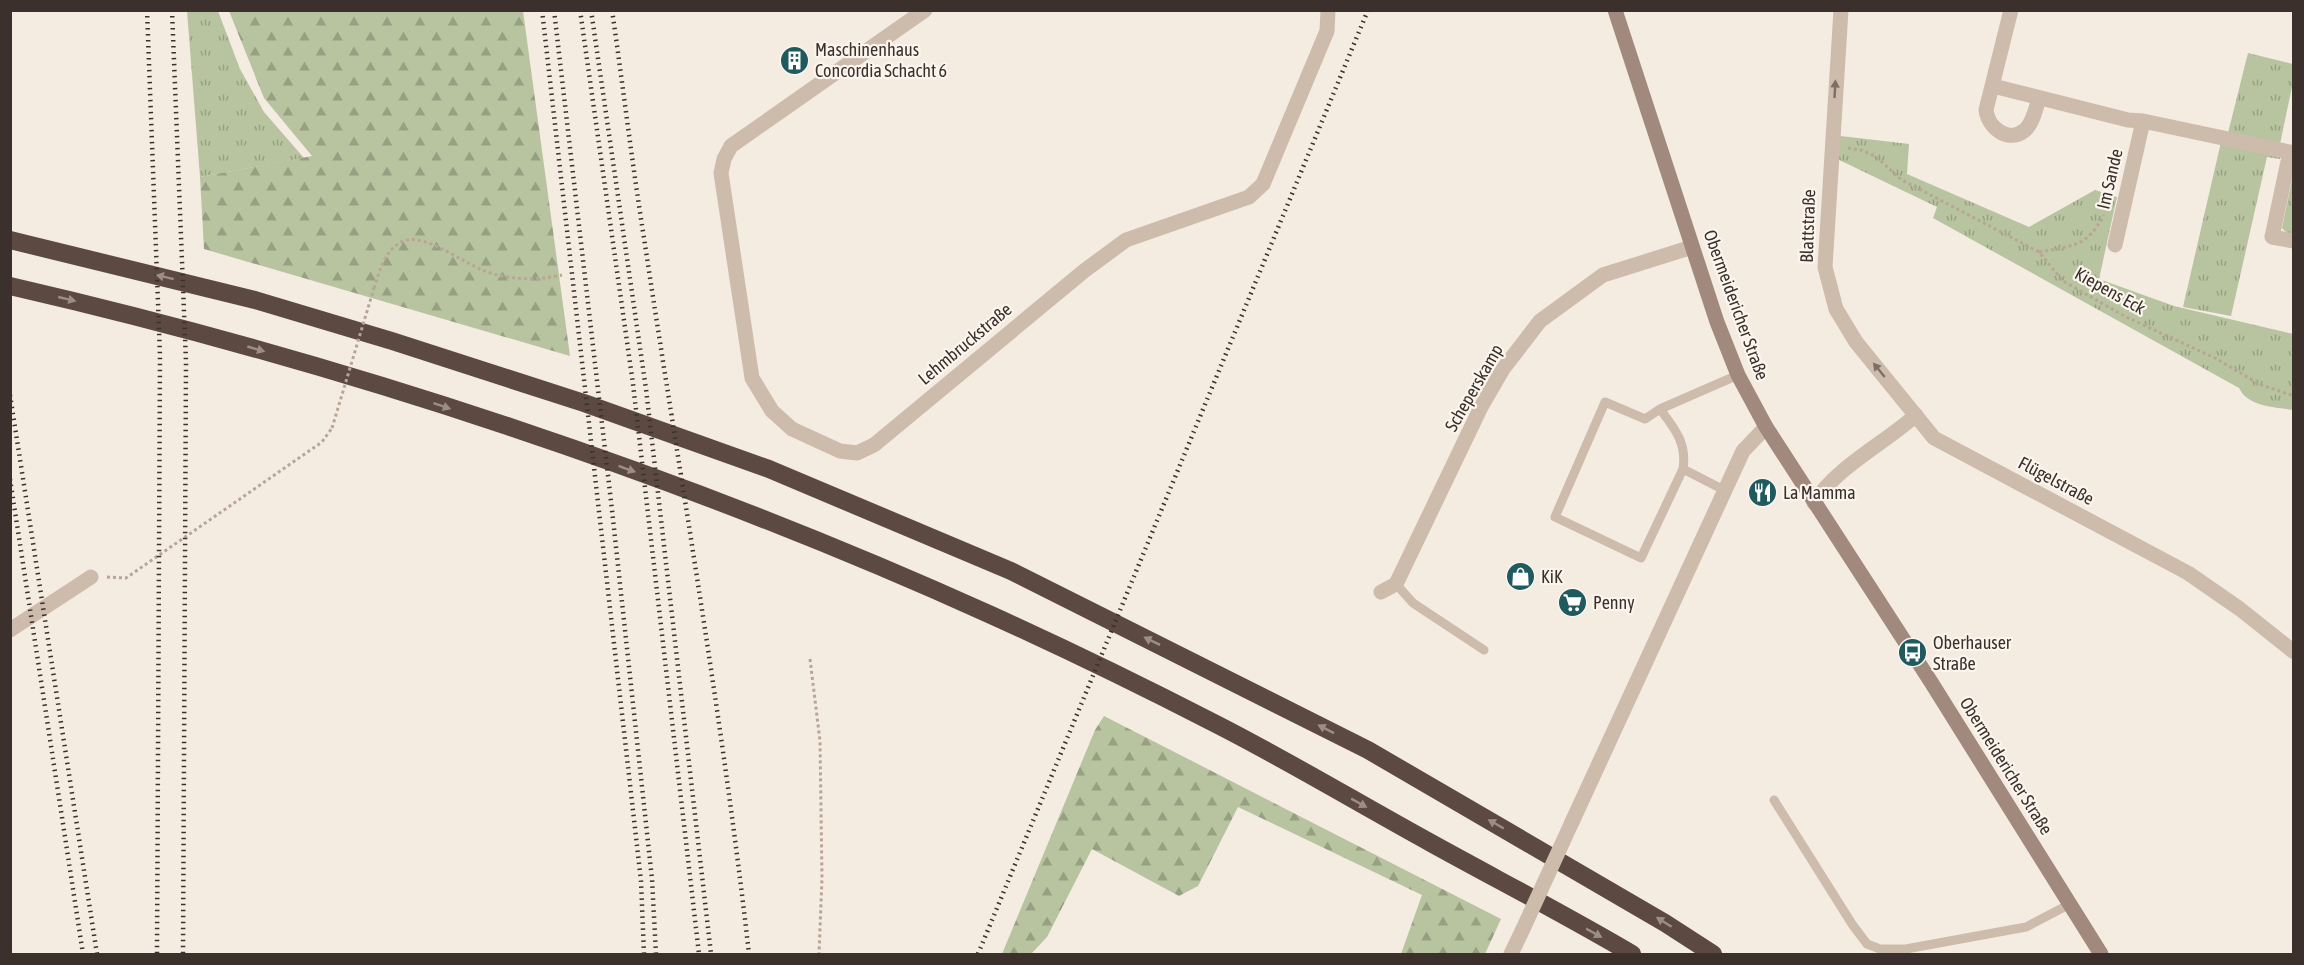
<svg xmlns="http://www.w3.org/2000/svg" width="2304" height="965" viewBox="0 0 2304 965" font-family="'Asap Condensed',sans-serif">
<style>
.grass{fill:url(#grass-tufts)}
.forest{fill:url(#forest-firs)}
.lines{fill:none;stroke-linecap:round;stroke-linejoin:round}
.path{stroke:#b9a596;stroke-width:3;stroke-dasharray:3 3;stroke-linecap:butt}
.service{stroke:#cdbbac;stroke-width:9}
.minor{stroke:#cdbbac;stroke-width:15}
.tertiary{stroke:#cdbbac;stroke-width:15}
.secondary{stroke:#a18a7d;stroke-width:15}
.motorway{stroke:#5c4a42;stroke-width:18}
.rail{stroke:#3b302b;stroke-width:4.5;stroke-dasharray:1.5 4.5;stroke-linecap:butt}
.path-bridge{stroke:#b9a596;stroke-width:3;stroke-dasharray:3 3;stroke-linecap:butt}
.tertiary-bridge{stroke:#cdbbac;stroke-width:15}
.oneway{fill:#7d6f65}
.oneway2{fill:#9c8e87}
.labels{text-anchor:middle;stroke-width:4.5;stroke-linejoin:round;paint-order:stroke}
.poi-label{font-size:18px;fill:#3b302b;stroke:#fbf5ee;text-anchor:start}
.street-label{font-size:18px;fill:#3b302b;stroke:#fbf5ee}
</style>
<defs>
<pattern id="grass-tufts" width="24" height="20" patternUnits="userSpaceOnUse" patternTransform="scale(1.5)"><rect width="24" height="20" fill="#b8c4a0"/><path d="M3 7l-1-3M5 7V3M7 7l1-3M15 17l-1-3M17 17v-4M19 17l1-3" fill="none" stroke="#97a083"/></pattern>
<pattern id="forest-firs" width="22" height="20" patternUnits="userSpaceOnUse" patternTransform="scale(1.5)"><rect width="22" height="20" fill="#b8c4a0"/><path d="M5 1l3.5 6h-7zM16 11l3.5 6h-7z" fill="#97a083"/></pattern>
</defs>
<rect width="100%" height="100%" fill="#f4ebe1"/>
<!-- grass -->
<path class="grass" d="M 187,11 L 218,11 L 240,69 L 264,112 L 304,158 L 200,177 Z
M 2248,53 L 2293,64 L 2293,82 L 2280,144 L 2228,133 Z
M 1832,135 L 1909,144 L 1907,174 L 2029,227 L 2095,190 L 2117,197 L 2099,279 L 2174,306 L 2293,334 L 2293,410 C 2275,407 2248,407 2239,388 L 1933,218 L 1937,207 L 1831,156 Z
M 2221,142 L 2280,154 L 2280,159 L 2267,157 L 2231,316 L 2183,307 Z
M 2293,175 L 2293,234 L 2287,233 L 2282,228 Z"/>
<!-- forest -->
<path class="forest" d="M 229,11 L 523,11 L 570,356 L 204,249 L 200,177 L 312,156 L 264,98 Z
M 1104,716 L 1501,919 L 1485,954 L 1401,954 L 1422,895 L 1238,807 L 1198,886 L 1179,896 L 1092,849 L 1047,937 L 1031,954 L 1002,954 L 1095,730 Z"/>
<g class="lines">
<!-- path -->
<path class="path" d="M 1848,148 L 1861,150 L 1875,156 L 1902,180 L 2039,252 L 2063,281 L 2126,317 L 2215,358 L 2259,384 L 2294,396
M 2039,252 C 2072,246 2087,247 2104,215
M 374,288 C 380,270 386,245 407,240 C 427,236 462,261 480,269 C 505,280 535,281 562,275
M 107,577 L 126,578 L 322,442 L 332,428
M 810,659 L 820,741 L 822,878 L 819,954"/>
<!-- service -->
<path class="service" d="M 1660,409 C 1675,429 1687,443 1683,469 L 1724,490
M 1683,469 L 1641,558 L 1555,517 L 1605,402 L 1645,419 L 1660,409 L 1738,375
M 1396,584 L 1413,603 L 1484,650
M 1774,800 L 1852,924 L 1867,944 L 1880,949 L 1906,949 L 2026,927 L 2070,904"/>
<!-- minor -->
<path class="minor" d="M 925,10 L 731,146 L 724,159 L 721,173 L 752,378 L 772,411 L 792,429 L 840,451 L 857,453 L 874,445 L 1084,271 L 1126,240 L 1249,197 L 1263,184 L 1327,31 L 1328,10
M 1841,10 L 1825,267 L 1836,309 L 1856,342 L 1934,438 L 2188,573 L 2240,609 L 2294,652
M 2011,10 L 1986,110 C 1988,128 2009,144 2025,130 C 2033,123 2036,108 2039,98
M 1993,86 L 2128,120 L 2143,121 L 2294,153
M 2290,152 L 2272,237 L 2294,241
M 2115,245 L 2143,121
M 1814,503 C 1835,468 1885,443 1916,415
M 1381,592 L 1396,584 L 1481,407 L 1503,369 L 1540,321 L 1603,275 L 1692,247
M 10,630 L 91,577"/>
<!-- tertiary -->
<path class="tertiary" d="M 1572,822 L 1743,451 L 1766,427
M 1511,954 L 1523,929"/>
<!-- secondary -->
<path class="secondary" d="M 1615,10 L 1717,322 L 1738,375 L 1766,427 L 1931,682 L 2101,954"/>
<!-- motorway -->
<path class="motorway" d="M 10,240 L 255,300 L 392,341 L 584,403 L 769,469 L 1011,571 L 1368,750 L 1665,923 L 1713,954
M 10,286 C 344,363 679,474 991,615 C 1066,649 1140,685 1214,723 C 1287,760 1358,803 1431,843 C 1498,880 1566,915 1632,954"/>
<!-- rail -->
<path class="rail" d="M 147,10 L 160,356 L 157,954
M 172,10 L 186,362 L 183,954
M 542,10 L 641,881 L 644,954
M 554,10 L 612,510 L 652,879 L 656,954
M 580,10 L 633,384 L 699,954
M 591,10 L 646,389 L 711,954
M 612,10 C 623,86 632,163 644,238 C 680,477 722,715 749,954
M 10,395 L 97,954
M 10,479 L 83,954
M 978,954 L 1368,10"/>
<!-- path-bridge -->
<path class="path-bridge" d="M 332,428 L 374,288"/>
<!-- tertiary-bridge -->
<path class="tertiary-bridge" d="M 1523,929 L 1572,822"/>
</g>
<!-- one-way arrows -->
<defs><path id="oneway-solid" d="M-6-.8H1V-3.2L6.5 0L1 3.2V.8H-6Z" transform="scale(1.5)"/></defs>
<g class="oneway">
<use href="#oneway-solid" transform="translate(1835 89) rotate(-87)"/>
<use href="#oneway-solid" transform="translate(1879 370) rotate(-129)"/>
</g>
<g class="oneway2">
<use href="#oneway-solid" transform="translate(165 277) rotate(-166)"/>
<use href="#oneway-solid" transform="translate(67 299) rotate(13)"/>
<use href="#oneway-solid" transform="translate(256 349) rotate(16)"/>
<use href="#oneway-solid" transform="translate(442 406) rotate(19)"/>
<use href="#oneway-solid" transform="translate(627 469) rotate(20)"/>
<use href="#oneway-solid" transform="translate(1152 641) rotate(-154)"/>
<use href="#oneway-solid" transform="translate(1326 729) rotate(-153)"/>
<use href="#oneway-solid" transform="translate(1359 803) rotate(29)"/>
<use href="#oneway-solid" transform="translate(1496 824) rotate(-150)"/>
<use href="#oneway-solid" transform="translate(1664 922) rotate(-148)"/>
<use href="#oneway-solid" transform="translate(1594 933) rotate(29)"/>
</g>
<!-- icons -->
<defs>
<symbol id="building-disc" viewBox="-11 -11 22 22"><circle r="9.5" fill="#1f5a5e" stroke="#fbf5ee"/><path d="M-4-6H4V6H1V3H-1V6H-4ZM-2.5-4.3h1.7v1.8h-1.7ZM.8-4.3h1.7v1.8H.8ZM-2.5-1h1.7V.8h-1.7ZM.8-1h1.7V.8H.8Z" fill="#fff"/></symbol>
<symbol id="restaurant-disc" viewBox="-11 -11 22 22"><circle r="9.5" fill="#1f5a5e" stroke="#fbf5ee"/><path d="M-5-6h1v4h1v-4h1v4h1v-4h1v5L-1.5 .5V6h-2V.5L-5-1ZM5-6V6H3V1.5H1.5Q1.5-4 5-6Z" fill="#fff"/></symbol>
<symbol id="shop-disc" viewBox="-11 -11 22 22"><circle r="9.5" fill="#1f5a5e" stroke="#fbf5ee"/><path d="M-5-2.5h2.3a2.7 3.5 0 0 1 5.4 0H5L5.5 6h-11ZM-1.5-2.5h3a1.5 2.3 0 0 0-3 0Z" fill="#fff"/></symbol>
<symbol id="supermarket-disc" viewBox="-11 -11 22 22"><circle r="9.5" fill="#1f5a5e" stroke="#fbf5ee"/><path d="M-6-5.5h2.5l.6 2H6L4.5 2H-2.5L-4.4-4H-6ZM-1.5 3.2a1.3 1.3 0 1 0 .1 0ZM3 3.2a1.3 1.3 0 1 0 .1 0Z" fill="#fff"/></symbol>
<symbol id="bus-disc" viewBox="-11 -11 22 22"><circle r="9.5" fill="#1f5a5e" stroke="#fbf5ee"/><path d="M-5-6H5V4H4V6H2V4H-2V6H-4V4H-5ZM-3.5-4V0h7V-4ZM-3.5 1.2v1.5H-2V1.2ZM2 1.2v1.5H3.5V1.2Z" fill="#fff"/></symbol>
</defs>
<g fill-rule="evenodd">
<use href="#building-disc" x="778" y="44" width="33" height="33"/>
<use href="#restaurant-disc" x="1746" y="476" width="33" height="33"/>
<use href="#shop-disc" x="1504" y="560" width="33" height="33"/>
<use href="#supermarket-disc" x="1556" y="586" width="33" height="33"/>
<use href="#bus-disc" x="1896" y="636" width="33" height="33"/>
</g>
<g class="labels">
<!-- poi labels -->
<g class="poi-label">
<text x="815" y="56">Maschinenhaus<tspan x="815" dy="21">Concordia Schacht 6</tspan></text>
<text x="1783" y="499">La Mamma</text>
<text x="1541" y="583">KiK</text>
<text x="1593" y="609">Penny</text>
<text x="1933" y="649">Oberhauser<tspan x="1933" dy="21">Straße</tspan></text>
</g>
<!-- street labels -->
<g class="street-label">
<text transform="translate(2110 179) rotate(-77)" y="6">Im Sande</text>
<text transform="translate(1808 226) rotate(-88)" y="6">Blattstraße</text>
<text transform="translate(2110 291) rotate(29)" y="6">Kiepens Eck</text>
<text transform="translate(1736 305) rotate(70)" y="6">Obermeidericher Straße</text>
<text transform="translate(965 344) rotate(-40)" y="6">Lehmbruckstraße</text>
<text transform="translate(1474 388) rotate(-60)" y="6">Scheperskamp</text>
<text transform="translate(2056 481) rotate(28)" y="6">Flügelstraße</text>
<text transform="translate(2006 766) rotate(58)" y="6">Obermeidericher Straße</text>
</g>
</g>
<!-- border -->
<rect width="2304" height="965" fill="none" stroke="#3b302b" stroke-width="24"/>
</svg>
